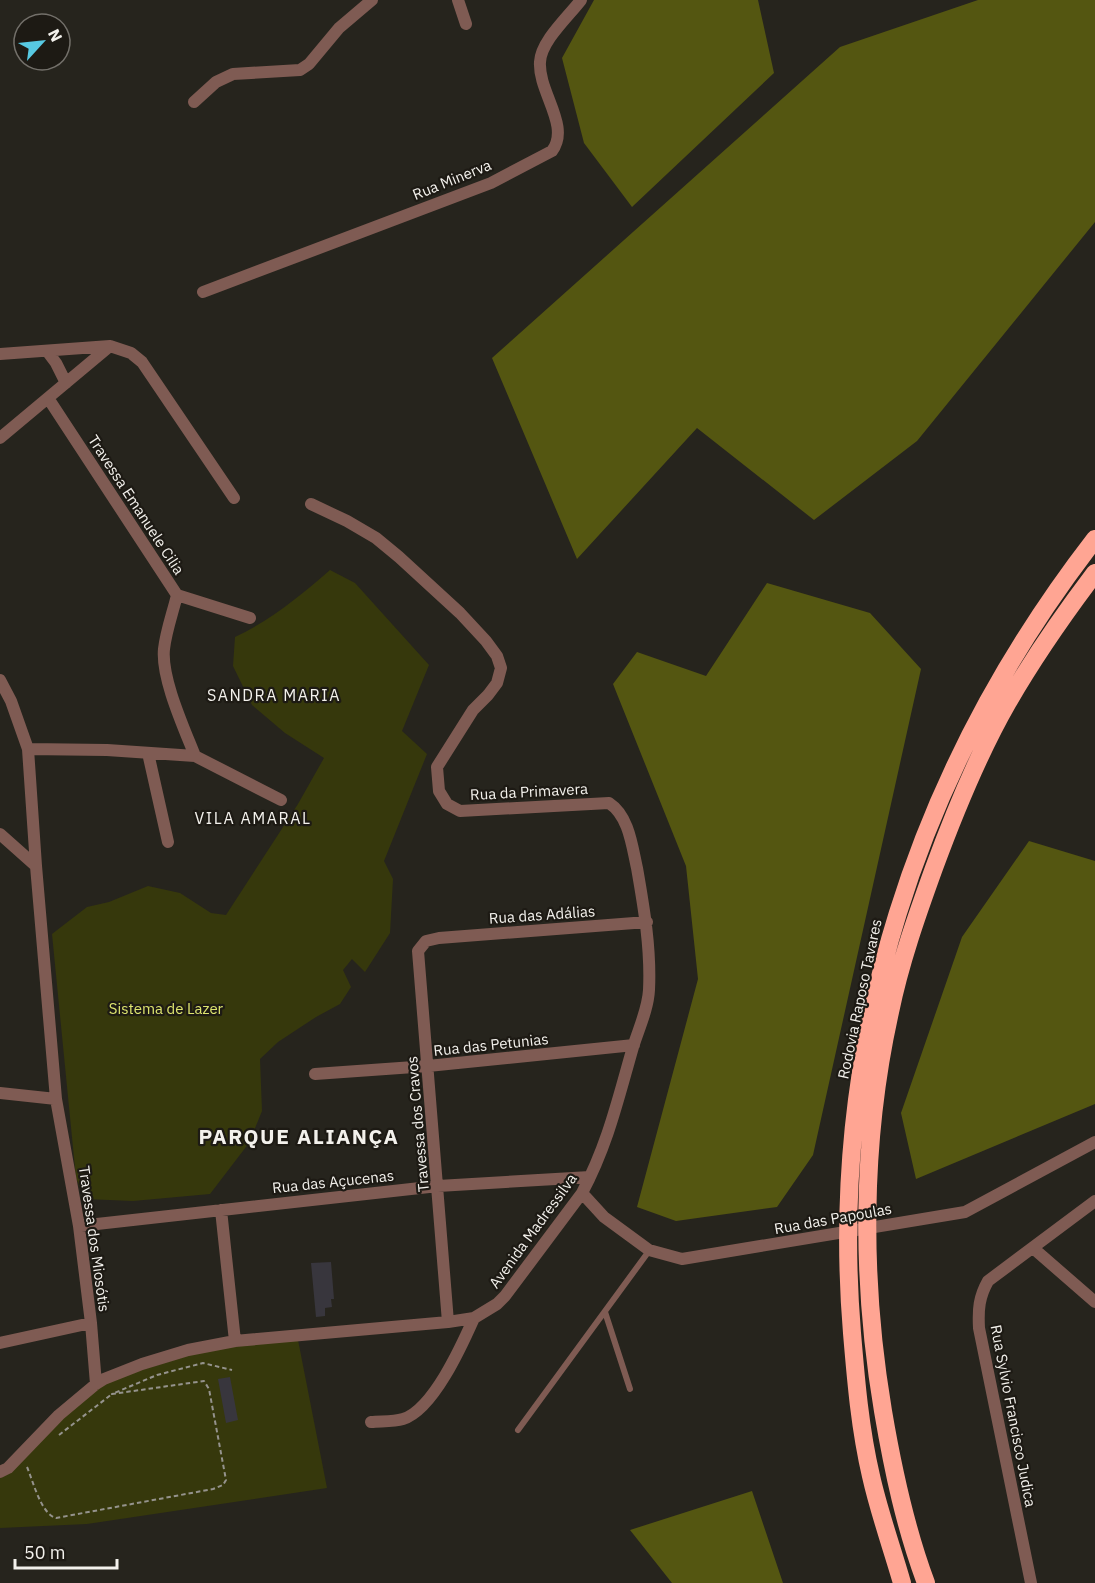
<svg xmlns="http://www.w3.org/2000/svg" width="1095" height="1583" viewBox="0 0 1095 1583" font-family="'IBM Plex Sans',sans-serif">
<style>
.green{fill:#36380c}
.forest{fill:#545611}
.building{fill:#38363d}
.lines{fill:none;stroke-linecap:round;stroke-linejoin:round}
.path{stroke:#95938d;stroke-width:2;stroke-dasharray:4.5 3;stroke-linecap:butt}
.lane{stroke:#7f5b53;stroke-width:6}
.street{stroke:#7f5b53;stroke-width:12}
.highway{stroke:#ffa593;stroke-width:18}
.labels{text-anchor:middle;stroke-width:4.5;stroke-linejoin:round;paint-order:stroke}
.street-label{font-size:15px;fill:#f3f1ec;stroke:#1d1a14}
.park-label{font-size:15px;fill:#dde46f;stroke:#1d1a14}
.neighbourhood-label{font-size:16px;letter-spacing:1.5px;fill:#f3f1ec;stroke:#1d1a14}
.district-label{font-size:21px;font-weight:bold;letter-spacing:1.5px;fill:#f3f1ec;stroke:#1d1a14}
</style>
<rect width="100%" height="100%" fill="#26241d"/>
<!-- green -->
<path class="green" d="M 330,570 L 355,583 L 429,665 L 402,731 L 427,754 L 384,861 L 393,879 L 390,933 L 365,972 L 352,959 L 343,970 L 351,987 L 340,1004 L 316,1017 L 278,1042 L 260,1059 L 262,1111 L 249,1143 L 210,1194 L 133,1201 L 85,1199 L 76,1178 L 52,934 L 87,907 L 109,902 L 148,886 L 180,893 L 211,913 L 226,915 L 298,804 L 324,758 L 285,733 L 252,705 L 233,666 L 235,637 C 271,620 300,596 330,570 Z
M 298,1340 L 327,1488 L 87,1524 L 0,1528 L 0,1477 L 62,1417 L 104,1382 L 209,1349 Z"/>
<!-- forest -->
<path class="forest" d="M 594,0 L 758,0 L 774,73 L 632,207 L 584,143 L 562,58 Z
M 978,0 L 1095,0 L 1095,222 L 917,441 L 814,520 L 697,428 L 577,559 L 492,358 L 840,47 Z
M 767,583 L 870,613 L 921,669 L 813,1155 L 777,1207 L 676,1221 L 637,1207 L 698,979 L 686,866 L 613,684 L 637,652 L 706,676 Z
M 1029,841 L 1095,861 L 1095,1104 L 916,1179 L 901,1113 L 962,937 Z
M 752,1491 L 783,1583 L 672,1583 L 630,1530 Z"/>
<!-- building -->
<path class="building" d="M 331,1262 L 334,1299 L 331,1299 L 332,1307 L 325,1308 L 325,1316 L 316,1317 L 311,1263 Z
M 230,1377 L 238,1420 L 226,1423 L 218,1379 Z"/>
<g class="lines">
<!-- path -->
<path class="path" d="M 59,1435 L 112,1394
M 27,1467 C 33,1481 41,1514 56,1518 L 213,1489 L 223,1485 L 226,1480 L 209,1389 L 204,1381 L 112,1394 L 157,1375 L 203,1363 L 232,1370"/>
<!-- lane -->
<path class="lane" d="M 605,1312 L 630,1389
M 518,1430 L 649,1251"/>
<!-- street -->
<path class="street" d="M 458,0 L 466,24
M 194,102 L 216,82 L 233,74 L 300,70 L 309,64 L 339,28 L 372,0
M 203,292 L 491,183 L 552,151 C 571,126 538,92 540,62 C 541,41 568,17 581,0
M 47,351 L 56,363 L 66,383
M 0,354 L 110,346 L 131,353 L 142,362 L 234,498
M 48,398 L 177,595 L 250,618
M 0,438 L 110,346
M 177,595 C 173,612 166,631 164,649 C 161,678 184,728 195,756 L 281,800
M 0,680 L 11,701 L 28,749 L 36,866 L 56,1099 L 79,1226 L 91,1323 L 96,1384
M 28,749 L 107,750 L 195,756
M 148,753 L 168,842
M 0,834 L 36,866
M 315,1074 L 428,1066 L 634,1045
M 0,1093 L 56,1099
M 582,1193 L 604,1217 L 649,1250 L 682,1259 L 965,1212 L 1095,1142
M 221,1210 L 235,1341
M 79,1226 L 438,1186 L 590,1177
M 1033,1248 L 1095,1302
M 448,1322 L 418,951 L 426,941 L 439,938 L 647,922
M 0,1343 L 91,1323
M 371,1422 C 381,1421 393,1422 403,1419 C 433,1410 462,1345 474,1318
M 0,1472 L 8,1468 L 59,1415 L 96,1384 L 104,1379 L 142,1364 L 188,1350 L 235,1341 L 448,1322 L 474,1318 L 497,1304 L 505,1296 L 582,1193 C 608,1144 618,1099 633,1047 C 639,1028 648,1009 649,990 C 651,949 644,908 637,868 C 632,846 629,816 609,803 L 460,811 L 447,804 L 439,791 L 437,767 L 473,710 L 488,695 L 497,683 L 501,668 L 497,656 L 486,641 L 460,613 L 399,557 L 376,538 L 347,521 L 311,504
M 1031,1583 L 979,1328 C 978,1309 979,1297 988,1281 L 1095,1201"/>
<!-- highway -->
<path class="highway" d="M 902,1583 C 892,1548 879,1512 871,1476 C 860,1429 856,1381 852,1333 C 828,1043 917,769 1095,539
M 926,1583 C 905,1527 893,1470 883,1411 C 861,1280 861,1142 890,1012 C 900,963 917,915 934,868 C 955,811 978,754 1008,702 C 1034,657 1064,614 1095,573"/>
</g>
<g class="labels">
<!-- street labels -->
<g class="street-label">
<text transform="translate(452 180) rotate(-22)" y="5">Rua Minerva</text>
<text transform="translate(136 505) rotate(57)" y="5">Travessa Emanuele Cilia</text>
<text transform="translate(529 792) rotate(-3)" y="5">Rua da Primavera</text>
<text transform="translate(542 915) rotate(-4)" y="5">Rua das Adálias</text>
<text transform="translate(860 999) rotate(-78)" y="5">Rodovia Raposo Tavares</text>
<text transform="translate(491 1045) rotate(-6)" y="5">Rua das Petunias</text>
<text transform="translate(418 1124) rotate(-95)" y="5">Travessa dos Cravos</text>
<text transform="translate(333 1182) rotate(-6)" y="5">Rua das Açucenas</text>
<text transform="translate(833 1219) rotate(-10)" y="5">Rua das Papoulas</text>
<text transform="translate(533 1231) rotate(-54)" y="5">Avenida Madressilva</text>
<text transform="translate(94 1239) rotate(82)" y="5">Travessa dos Miosótis</text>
<text transform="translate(1013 1416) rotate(79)" y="5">Rua Sylvio Francisco Judica</text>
</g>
<!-- park labels -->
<g class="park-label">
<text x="166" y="1014">Sistema de Lazer</text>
</g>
<!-- neighbourhood labels -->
<g class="neighbourhood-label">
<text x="274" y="701">SANDRA MARIA</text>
<text x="253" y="824">VILA AMARAL</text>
</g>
<!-- district labels -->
<g class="district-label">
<text x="299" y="1144">PARQUE ALIANÇA</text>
</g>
</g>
<!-- north arrow -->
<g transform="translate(42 42) rotate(63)"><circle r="28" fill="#1d1a14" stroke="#73706a" stroke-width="1.5"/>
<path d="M0-4.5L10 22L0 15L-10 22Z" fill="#57c9e2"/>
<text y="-9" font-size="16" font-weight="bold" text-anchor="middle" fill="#f3f1ec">N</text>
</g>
<!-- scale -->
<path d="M15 1559v9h102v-9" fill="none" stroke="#f3f1ec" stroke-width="3"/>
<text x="24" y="1559" font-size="18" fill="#f3f1ec" stroke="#1d1a14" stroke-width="4.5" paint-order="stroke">50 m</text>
</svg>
